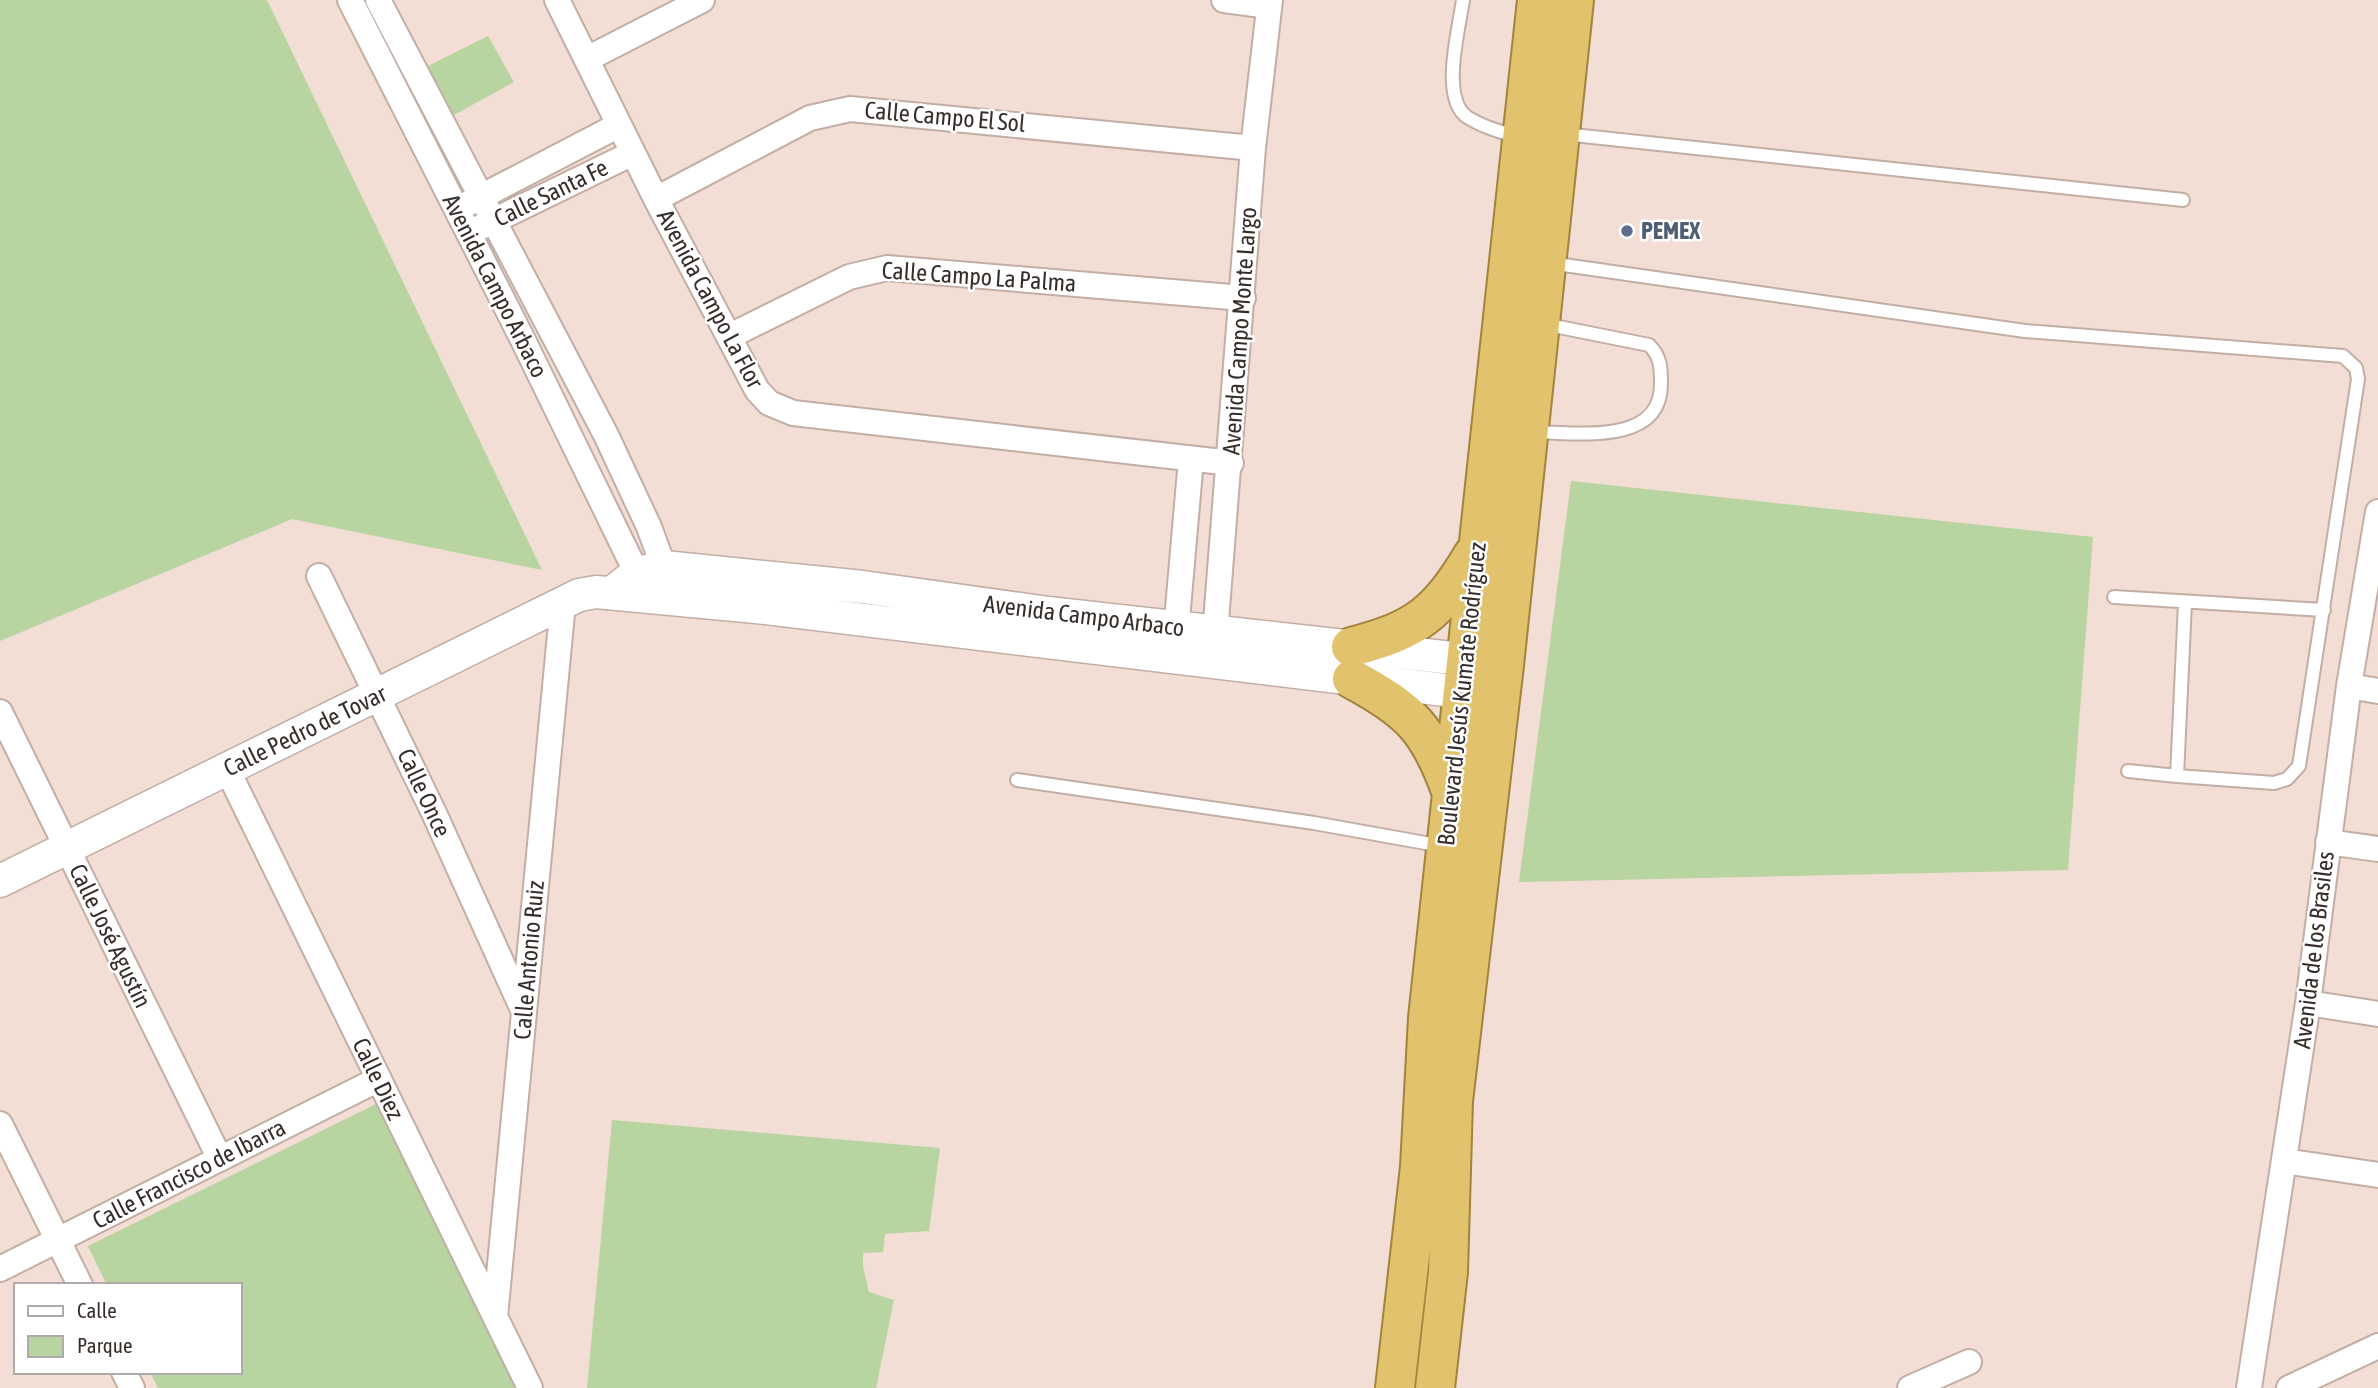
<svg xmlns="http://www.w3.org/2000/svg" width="2378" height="1388" viewBox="0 0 2378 1388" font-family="'Asap Condensed',sans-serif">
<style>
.green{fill:#b7d4a1}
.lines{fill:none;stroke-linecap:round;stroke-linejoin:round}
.service-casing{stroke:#c2aea5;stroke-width:16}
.minor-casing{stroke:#c2aea5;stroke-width:28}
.tertiary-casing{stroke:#c2aea5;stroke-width:35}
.trunk-casing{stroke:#a1843d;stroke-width:42}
.service{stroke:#fff;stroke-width:12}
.minor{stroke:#fff;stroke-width:24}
.tertiary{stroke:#fff;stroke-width:32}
.trunk{stroke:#e2c26c;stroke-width:38}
.service-dot{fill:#5c6f8a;stroke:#fff;stroke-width:2.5}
.labels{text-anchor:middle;stroke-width:5;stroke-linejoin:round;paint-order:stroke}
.street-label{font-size:24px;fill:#362e2b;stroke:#fff}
.service-label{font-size:24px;font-weight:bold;fill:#4e5e75;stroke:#fff;text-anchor:start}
</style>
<rect width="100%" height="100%" fill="#f3ded5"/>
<!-- green -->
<path class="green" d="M 0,0 L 267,0 L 542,570 L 292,519 L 0,641 Z
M 488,36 L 514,82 L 454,115 L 428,66 Z
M 1571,481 L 2093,537 L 2068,870 L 1519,882 Z
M 378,1103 L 519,1388 L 158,1388 L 150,1372 L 240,1372 L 240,1285 L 107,1285 L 88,1246 Z
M 612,1120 L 940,1148 L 929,1231 L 885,1234 L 883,1252 L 863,1253 L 863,1267 L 869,1292 L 894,1300 L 876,1388 L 587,1388 Z"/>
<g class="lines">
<defs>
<path id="service" d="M 1463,0 C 1459,29 1440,98 1467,117 C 1483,127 1501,132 1519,137
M 1564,134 L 2183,200
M 1550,263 L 2025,331 L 2343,356 L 2356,368 L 2358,379 L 2299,766 L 2287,779 L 2274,783 L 2177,776 L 2185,603
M 1532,432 C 1574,432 1661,447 1661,384 C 1661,368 1661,357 1649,345 L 1544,324
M 2114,597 L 2324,610
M 2128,771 L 2177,776
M 1017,780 L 1314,823 L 1442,846"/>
<path id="minor" d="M 350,0 L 522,338 L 644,588
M 378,0 L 606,435 L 649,527 L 670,584
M 557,0 L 656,199 L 757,390 L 769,403 L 793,413 L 1231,463
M 1224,0 L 1269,6
M 587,59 L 702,0
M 656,199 L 810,118 L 850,109 L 1253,148
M 467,204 L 619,125
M 479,228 L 633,153
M 730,336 L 849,277 L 887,268 L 1243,298
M 319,576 L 434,813 L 524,1012
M 1175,643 L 1191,459
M 1214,647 L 1253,148 L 1270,0
M 2349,686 L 2378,691
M 0,712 L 220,1159
M 227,769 L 530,1388
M 2328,842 L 2378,849
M 2308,1003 L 2378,1014
M 0,1124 L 80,1285
M 2284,1161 L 2378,1175
M 0,1269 L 379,1079
M 495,1317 L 563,603
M 124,1372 L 132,1388
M 1910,1388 L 1969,1362
M 2249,1388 L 2308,1003 L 2349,686 L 2378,512
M 2289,1388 L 2378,1346"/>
<path id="tertiary" d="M 613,592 L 637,573 L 664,567 L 863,587 L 1048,613 L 1488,662
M 0,881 L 579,595 L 596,592 L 756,607 L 1486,695"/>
<path id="trunk" d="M 1351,647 C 1418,630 1438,613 1473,555
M 1352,679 C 1410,710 1429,729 1451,791
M 1395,1388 L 1420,1167 L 1428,1018 L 1537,0
M 1435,1388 L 1448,1272 L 1453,1101 L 1504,665 L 1574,0"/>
</defs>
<!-- service casing -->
<use href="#service" class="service-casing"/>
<!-- minor casing -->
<use href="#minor" class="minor-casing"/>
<!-- tertiary casing -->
<use href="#tertiary" class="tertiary-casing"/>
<!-- trunk casing -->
<use href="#trunk" class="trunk-casing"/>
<!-- service -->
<use href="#service" class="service"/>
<!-- minor -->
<use href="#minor" class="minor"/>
<!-- tertiary -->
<use href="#tertiary" class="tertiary"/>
<!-- trunk -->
<use href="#trunk" class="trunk"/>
</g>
<!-- markers -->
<circle class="service-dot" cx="1627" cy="231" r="7"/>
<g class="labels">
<!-- street labels -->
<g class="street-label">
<text transform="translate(945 117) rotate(5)" y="8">Calle Campo El Sol</text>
<text transform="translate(551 193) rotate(-26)" y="8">Calle Santa Fe</text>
<text transform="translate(979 277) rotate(4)" y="8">Calle Campo La Palma</text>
<text transform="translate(495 286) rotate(63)" y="8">Avenida Campo Arbaco</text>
<text transform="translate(710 299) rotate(62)" y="8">Avenida Campo La Flor</text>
<text transform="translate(1240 331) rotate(-86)" y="8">Avenida Campo Monte Largo</text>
<text transform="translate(1084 616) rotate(7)" y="8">Avenida Campo Arbaco</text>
<text transform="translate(1462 694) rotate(-84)" y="8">Boulevard Jesús Kumate Rodríguez</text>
<text transform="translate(305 731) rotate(-26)" y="8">Calle Pedro de Tovar</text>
<text transform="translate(424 793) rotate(65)" y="8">Calle Once</text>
<text transform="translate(110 936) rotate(64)" y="8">Calle José Agustín</text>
<text transform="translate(2314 950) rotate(-83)" y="8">Avenida de los Brasiles</text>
<text transform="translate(529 960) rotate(-85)" y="8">Calle Antonio Ruiz</text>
<text transform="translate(378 1079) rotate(64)" y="8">Calle Diez</text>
<text transform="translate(189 1174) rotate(-27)" y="8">Calle Francisco de Ibarra</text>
</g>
<!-- service labels -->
<g class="service-label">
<text x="1641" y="239">PEMEX</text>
</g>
</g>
<!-- legend -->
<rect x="14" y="1283" width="228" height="91" fill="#ffffff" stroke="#afabaa" stroke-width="2"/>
<rect x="28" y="1306" width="35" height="10" fill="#ffffff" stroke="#afabaa" stroke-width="2"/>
<text x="77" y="1318" font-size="21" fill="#362e2b">Calle</text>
<rect x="28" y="1336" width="35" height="21" fill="#b7d4a1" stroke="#afabaa" stroke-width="2"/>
<text x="77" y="1353" font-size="21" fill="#362e2b">Parque</text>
</svg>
